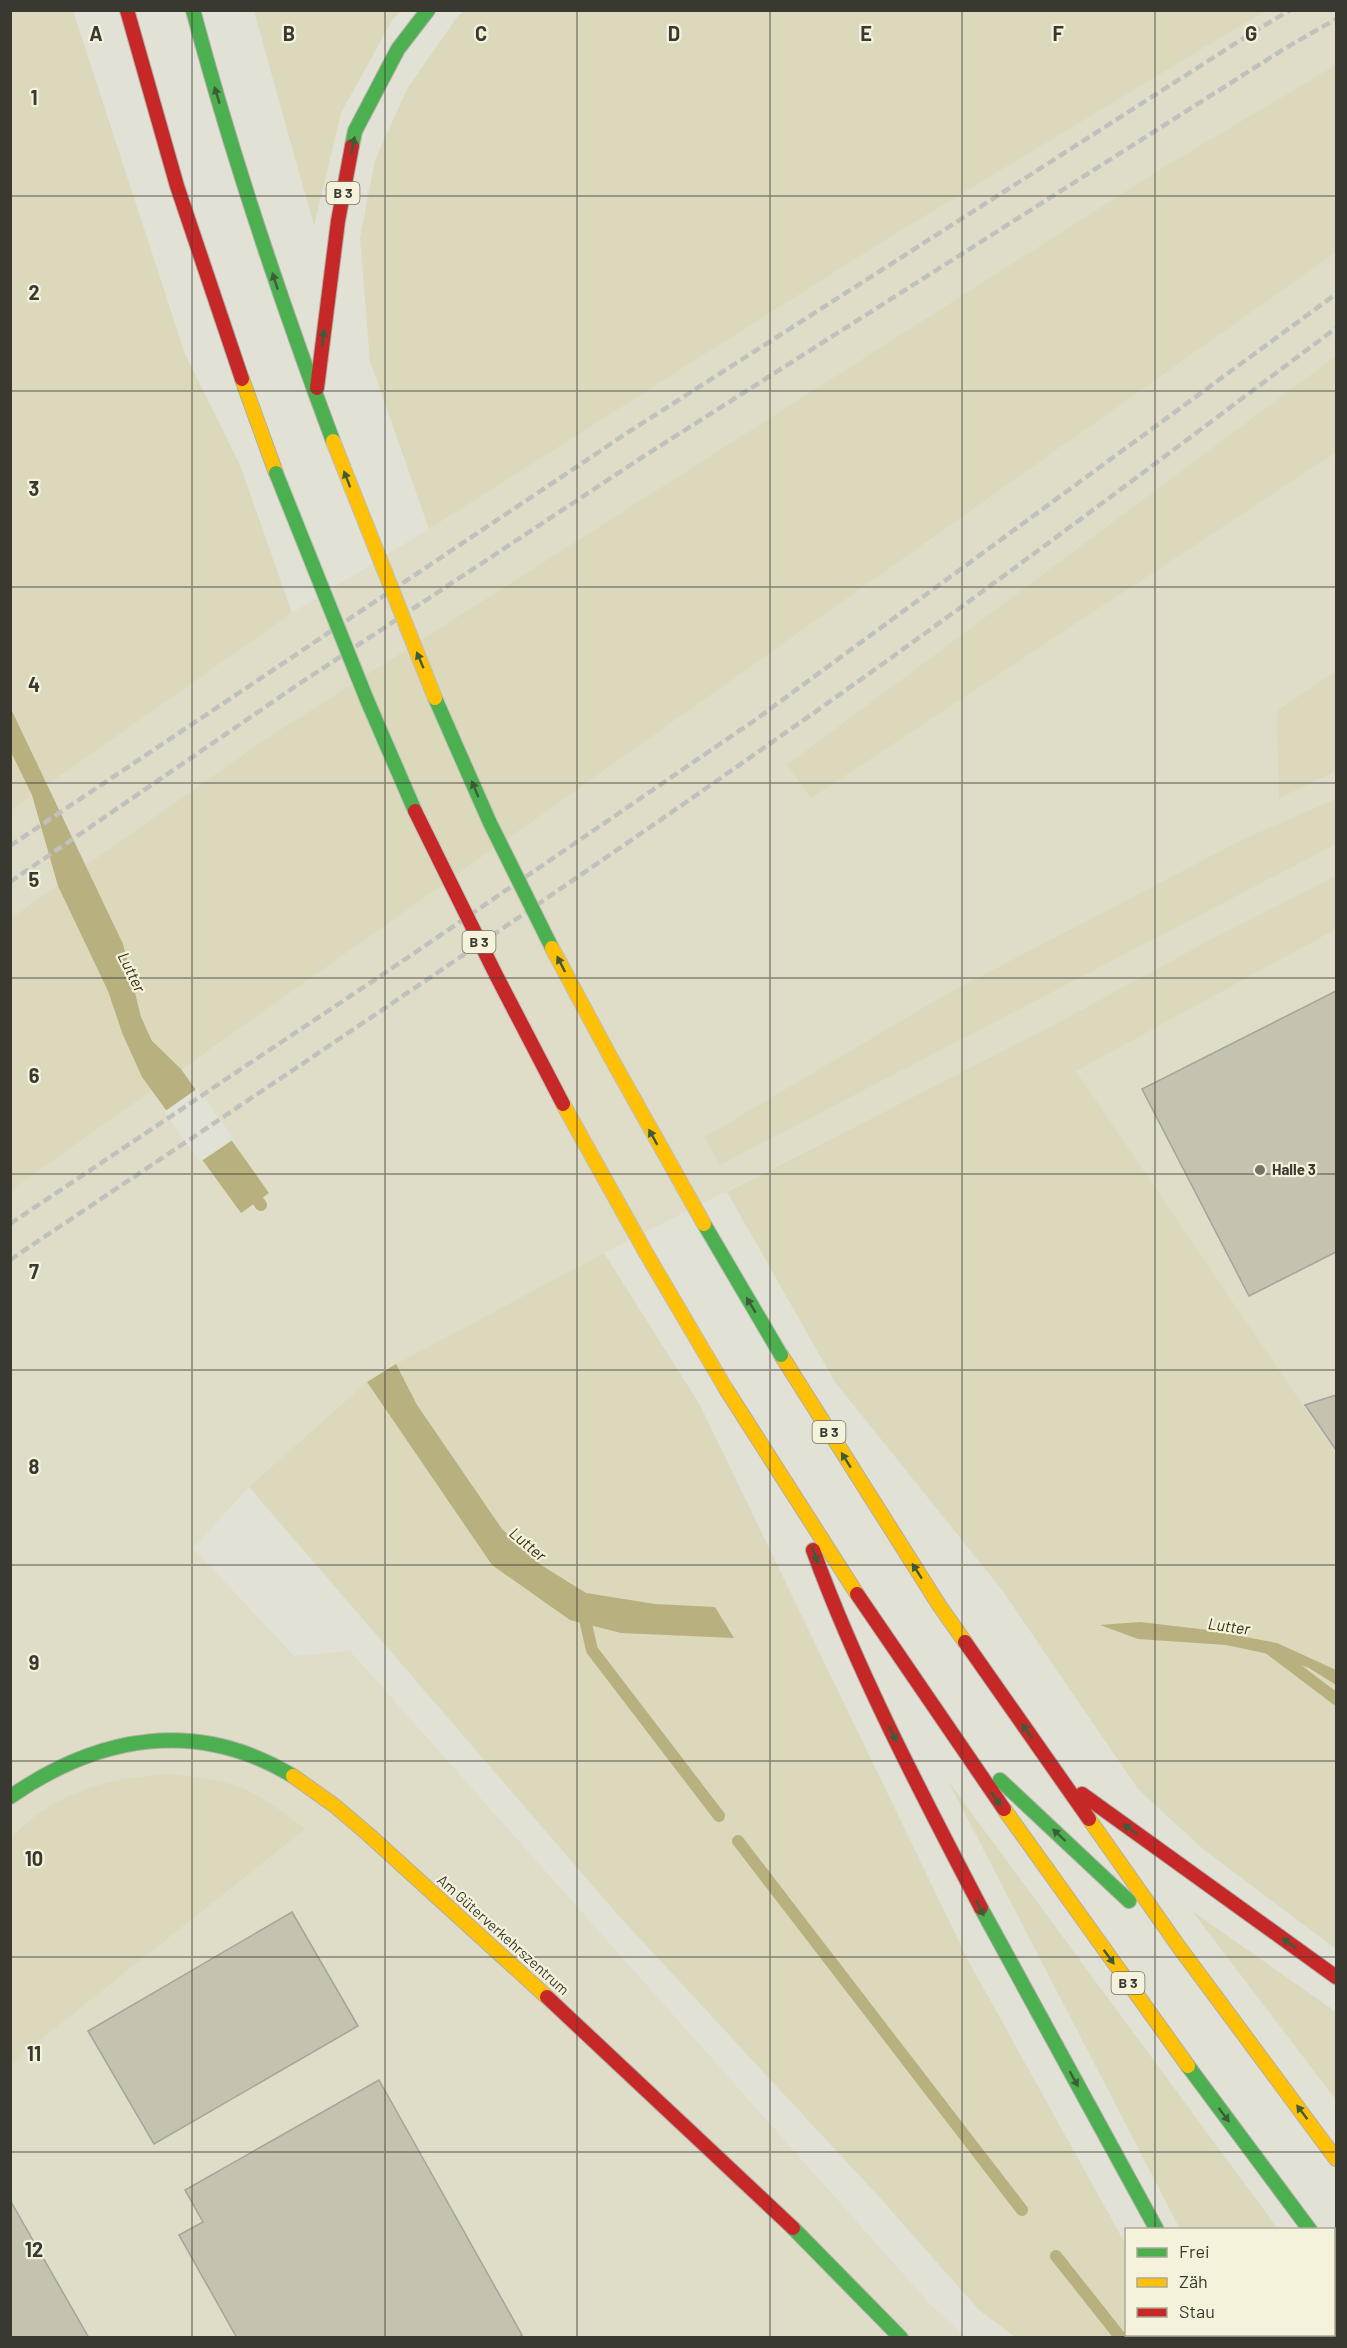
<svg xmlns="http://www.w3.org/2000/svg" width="1347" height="2348" viewBox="0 0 1347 2348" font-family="Barlow,sans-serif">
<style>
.built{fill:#dfdcc7}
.green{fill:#dcd8bb}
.water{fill:#b8b07e}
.pier{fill:#e2e1d5}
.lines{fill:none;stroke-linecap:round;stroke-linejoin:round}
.stream{stroke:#b8b07e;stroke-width:12}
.building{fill:#c5c2b0;stroke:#a5a49b;stroke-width:1.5}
.fast-casing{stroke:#afaea5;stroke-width:16}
.slow-casing{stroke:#afaea5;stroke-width:16}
.jam-casing{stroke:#afaea5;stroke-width:16}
.fast{stroke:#4caf50;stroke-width:14}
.slow{stroke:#ffc107;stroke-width:14}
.jam{stroke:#c62828;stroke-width:14}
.rail{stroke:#c0c0bd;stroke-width:4.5;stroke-dasharray:9 4.5;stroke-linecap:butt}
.fast-bridge-casing{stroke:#bebeb8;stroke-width:16;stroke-linecap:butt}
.slow-bridge-casing{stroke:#bebeb8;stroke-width:16;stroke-linecap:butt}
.jam-bridge-casing{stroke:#bebeb8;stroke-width:16;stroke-linecap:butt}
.fast-bridge{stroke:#4caf50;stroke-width:14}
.slow-bridge{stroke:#ffc107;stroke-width:14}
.jam-bridge{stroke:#c62828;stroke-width:14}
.oneway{fill:#3f5c3a}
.grid{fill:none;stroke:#3a3931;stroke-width:1.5;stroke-opacity:0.55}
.poi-dot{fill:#75746a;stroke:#f5f2dc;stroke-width:2}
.labels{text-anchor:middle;stroke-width:4.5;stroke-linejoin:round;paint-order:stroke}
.shield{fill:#f5f2dc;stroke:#727064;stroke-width:1.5}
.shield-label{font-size:14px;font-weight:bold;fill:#3a3931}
.poi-label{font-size:15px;font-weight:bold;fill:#3a3931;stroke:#f5f2dc;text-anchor:start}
.street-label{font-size:15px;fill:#3a3931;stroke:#f5f2dc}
.water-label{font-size:16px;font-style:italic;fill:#322d0e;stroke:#f5f2dc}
.grid-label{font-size:20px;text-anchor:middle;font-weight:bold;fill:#3a3931;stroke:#f5f2dc;stroke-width:4.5;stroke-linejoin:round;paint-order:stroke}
</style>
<rect width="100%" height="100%" fill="#e2e1d5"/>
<!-- built -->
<path class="built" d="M 1265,11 L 1336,11 L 1336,1454 L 1076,1071 L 1050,1027 L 604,1253 L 396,1364 L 367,1382 L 249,1487 L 193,1548 L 294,1656 L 350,1651 L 929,2303 L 965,2337 L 11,2337 L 10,810 L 292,613 L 429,529 L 890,237 Z"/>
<!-- green -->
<path class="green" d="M 11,11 L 73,11 L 185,354 L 240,465 L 292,613 L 11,810 Z
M 254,11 L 401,11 L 393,19 L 341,113 L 314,226 Z
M 464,11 L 464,10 L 1265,11 L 890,237 L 429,529 L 370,361 L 360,238 L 375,160 L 407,89 L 457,17 Z
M 1336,65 L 1336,252 L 11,1190 L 10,919 L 263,741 L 1161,169 Z
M 1336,356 L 1336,452 L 811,798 L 787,765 Z
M 1336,671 L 1336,771 L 1279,798 L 1277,711 Z
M 1336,799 L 1336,844 L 720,1165 L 705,1137 L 945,995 L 1244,839 Z
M 1336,876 L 1336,929 L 1076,1071 L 1336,1454 L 1336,1949 L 1203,1849 L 1138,1789 L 1002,1590 L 835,1382 L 727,1192 L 1050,1027 L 1212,939 Z
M 604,1253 L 700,1405 L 969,1962 L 1126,2245 L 1126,2334 L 1170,2335 L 1171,2337 L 1015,2337 L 979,2310 L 881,2199 L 617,1914 L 249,1487 L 367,1382 L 396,1364 Z
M 168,1774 C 194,1777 223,1779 246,1790 C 268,1800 286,1815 305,1829 L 11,2063 L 11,1838 C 57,1791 104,1779 168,1774 Z
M 948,1781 L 1278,2229 L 1180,2229 Z
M 1192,1911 L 1336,2012 L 1336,2100 Z
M 1334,2305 L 1336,2309 L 1336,2337 L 1228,2338 L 1227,2335 L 1334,2334 Z"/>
<!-- water -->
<path class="water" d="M 10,707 L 123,944 L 141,1017 L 152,1041 L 181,1069 L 269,1193 L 241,1213 L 142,1077 L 123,1035 L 108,991 L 58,886 L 32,795 L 11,752 Z
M 396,1364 L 417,1405 L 502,1529 L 541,1565 L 586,1593 L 655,1604 L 715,1607 L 734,1638 L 621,1633 L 570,1620 L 492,1565 L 367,1382 Z
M 1140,1622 L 1208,1630 L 1277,1643 L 1336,1670 L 1336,1685 L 1309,1668 L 1264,1653 L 1226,1645 L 1138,1639 L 1100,1625 Z"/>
<!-- pier -->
<path class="pier" d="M 198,1088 L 234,1139 L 200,1162 L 164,1112 Z"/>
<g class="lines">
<!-- stream -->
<path class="stream" d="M 248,1188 L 261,1205
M 583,1611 L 592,1650 L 719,1816
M 1270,1649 L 1336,1699
M 738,1841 L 1022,2210
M 1056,2256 L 1121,2338"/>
</g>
<!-- building -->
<path class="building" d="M 1336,991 L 1336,1252 L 1249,1296 L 1142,1089 Z
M 1336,1395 L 1336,1450 L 1305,1405 Z
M 292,1912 L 358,2026 L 154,2144 L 88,2031 Z
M 379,2080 L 522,2335 L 517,2338 L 237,2338 L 179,2235 L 203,2222 L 185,2190 Z
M 10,2200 L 89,2338 L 10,2338 Z"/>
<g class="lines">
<defs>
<path id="fast" d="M 193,10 C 232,156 280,299 333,441
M 352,146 L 355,131 L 398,49 L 428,10
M 1000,1780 L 1129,1901
M 10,1797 C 99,1735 197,1718 293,1776
M 981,1908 L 1157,2230
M 1188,2066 L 1310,2230
M 793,2228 L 901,2338
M 1334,2260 L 1336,2264"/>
<path id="slow" d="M 242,379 L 276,473
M 781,1355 L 939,1605 L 965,1642
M 726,1389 L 857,1594
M 293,1776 L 335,1806 L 369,1835 L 547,1997
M 1004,1809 L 1188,2066
M 1089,1819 L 1179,1947 L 1336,2159
M 1202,2334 L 1203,2338"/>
<path id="jam" d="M 127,10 L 177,186 L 242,379
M 317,388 L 338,221 L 352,146
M 813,1550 C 858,1673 920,1791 981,1908
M 857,1594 L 1004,1809
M 965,1642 L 1089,1819
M 1082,1794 L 1336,1977
M 547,1997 L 793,2228"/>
</defs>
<!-- fast casing -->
<use href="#fast" class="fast-casing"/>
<!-- slow casing -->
<use href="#slow" class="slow-casing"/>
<!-- jam casing -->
<use href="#jam" class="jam-casing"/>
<!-- fast -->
<use href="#fast" class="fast"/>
<!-- slow -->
<use href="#slow" class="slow"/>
<!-- jam -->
<use href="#jam" class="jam"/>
<!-- rail -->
<path class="rail" d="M 10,846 L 627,433 L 1247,36 L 1290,10
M 10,882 L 293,688 L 641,458 L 1284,49 L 1336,19
M 10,1224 L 410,956 L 755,720 L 1336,294
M 10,1260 C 263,1090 516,922 765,747 C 959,612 1148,469 1336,328"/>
<defs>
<path id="fast-bridge" d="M 276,473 L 367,700 L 415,811
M 435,698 L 490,823 L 552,948
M 704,1224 L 781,1355"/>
<path id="slow-bridge" d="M 333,441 L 435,698
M 552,948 L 611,1058 L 704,1224
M 563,1104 L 646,1253 L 726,1389"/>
<path id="jam-bridge" d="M 415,811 L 496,975 L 563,1104"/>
</defs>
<!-- fast-bridge casing -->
<use href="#fast-bridge" class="fast-bridge-casing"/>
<!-- slow-bridge casing -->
<use href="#slow-bridge" class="slow-bridge-casing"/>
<!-- jam-bridge casing -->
<use href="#jam-bridge" class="jam-bridge-casing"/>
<!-- fast-bridge -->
<use href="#fast-bridge" class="fast-bridge"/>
<!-- slow-bridge -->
<use href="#slow-bridge" class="slow-bridge"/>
<!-- jam-bridge -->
<use href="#jam-bridge" class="jam-bridge"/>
</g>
<!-- one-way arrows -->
<defs><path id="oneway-solid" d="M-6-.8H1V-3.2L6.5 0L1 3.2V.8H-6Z" transform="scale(1.5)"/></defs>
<g class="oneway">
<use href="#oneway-solid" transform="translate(217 95) rotate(-107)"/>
<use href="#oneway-solid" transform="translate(353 145) rotate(-79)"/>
<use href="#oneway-solid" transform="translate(275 281) rotate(-108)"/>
<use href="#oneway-solid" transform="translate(323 338) rotate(-83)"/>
<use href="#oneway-solid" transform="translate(347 479) rotate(-111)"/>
<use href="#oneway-solid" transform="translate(420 660) rotate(-113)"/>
<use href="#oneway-solid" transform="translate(475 789) rotate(-113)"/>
<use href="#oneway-solid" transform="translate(561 964) rotate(-117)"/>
<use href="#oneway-solid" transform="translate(653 1137) rotate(-119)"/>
<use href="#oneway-solid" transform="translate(751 1305) rotate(-121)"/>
<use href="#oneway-solid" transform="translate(846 1460) rotate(-122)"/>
<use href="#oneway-solid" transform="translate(815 1555) rotate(70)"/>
<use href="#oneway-solid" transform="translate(917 1571) rotate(-123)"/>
<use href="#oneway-solid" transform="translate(1027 1731) rotate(-125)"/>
<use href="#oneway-solid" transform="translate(893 1734) rotate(64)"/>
<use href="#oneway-solid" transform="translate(996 1799) rotate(55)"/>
<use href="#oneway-solid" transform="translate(1130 1829) rotate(-144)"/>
<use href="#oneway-solid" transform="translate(1059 1835) rotate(-137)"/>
<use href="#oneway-solid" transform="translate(980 1908) rotate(63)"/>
<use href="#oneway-solid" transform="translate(1289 1943) rotate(-144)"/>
<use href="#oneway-solid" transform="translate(1109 1957) rotate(54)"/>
<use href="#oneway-solid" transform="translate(1074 2079) rotate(61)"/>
<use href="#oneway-solid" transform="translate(1302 2112) rotate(-127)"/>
<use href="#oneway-solid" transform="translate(1224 2115) rotate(53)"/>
</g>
<!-- grid -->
<path class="grid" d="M 192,10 L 192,2338M 385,10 L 385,2338M 577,10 L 577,2338M 770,10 L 770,2338M 962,10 L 962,2338M 1155,10 L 1155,2230M 10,196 L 1336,196M 10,391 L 1336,391M 10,587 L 1336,587M 10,783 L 1336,783M 10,978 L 1336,978M 10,1174 L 1336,1174M 10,1370 L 1336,1370M 10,1565 L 1336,1565M 10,1761 L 1336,1761M 10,1957 L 1336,1957M 10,2152 L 1336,2152M 1155,2334 L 1155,2338"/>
<!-- markers -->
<circle class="poi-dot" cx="1260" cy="1170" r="6"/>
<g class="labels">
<!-- shield labels -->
<g class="shield">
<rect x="326.5" y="182" width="33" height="22" rx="4.5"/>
<rect x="462.5" y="931" width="33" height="22" rx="4.5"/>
<rect x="812.5" y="1421" width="33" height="22" rx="4.5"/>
<rect x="1111.5" y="1972" width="33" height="22" rx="4.5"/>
</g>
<g class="shield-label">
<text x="343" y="198">B 3</text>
<text x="479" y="947">B 3</text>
<text x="829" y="1437">B 3</text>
<text x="1128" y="1988">B 3</text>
</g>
<!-- poi labels -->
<g class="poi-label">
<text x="1272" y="1175">Halle 3</text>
</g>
<!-- street labels -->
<g class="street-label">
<text transform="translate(503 1935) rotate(42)" y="5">Am Güterverkehrszentrum</text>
</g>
<!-- water labels -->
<g class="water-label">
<text transform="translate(132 972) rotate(64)" y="6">Lutter</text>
<text transform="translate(528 1544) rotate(40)" y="6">Lutter</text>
<text transform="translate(1229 1626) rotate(8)" y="6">Lutter</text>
</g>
</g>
<g class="grid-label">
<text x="96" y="41">A</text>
<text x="289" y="41">B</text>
<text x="481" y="41">C</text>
<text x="674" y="41">D</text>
<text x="866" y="41">E</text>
<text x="1058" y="41">F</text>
<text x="1251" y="41">G</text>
<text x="34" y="105">1</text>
<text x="34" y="300">2</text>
<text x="34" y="496">3</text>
<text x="34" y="692">4</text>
<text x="34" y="887">5</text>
<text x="34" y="1083">6</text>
<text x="34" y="1279">7</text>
<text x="34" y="1474">8</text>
<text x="34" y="1670">9</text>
<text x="34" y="1866">10</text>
<text x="34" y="2061">11</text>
<text x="34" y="2257">12</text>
</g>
<!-- border -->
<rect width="1347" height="2348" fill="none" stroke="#3a3931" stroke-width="24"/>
<!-- legend -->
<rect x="1125" y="2228" width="210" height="108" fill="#f5f2dc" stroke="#aaa898" stroke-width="1.5"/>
<rect x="1137" y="2248" width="30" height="9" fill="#4caf50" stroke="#aaa898" stroke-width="1.5"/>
<text x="1179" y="2258" font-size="18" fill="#3a3931">Frei</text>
<rect x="1137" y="2278" width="30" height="9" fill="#ffc107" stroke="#aaa898" stroke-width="1.5"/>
<text x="1179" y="2288" font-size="18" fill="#3a3931">Zäh</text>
<rect x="1137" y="2308" width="30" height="9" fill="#c62828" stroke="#aaa898" stroke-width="1.5"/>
<text x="1179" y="2318" font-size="18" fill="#3a3931">Stau</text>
</svg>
